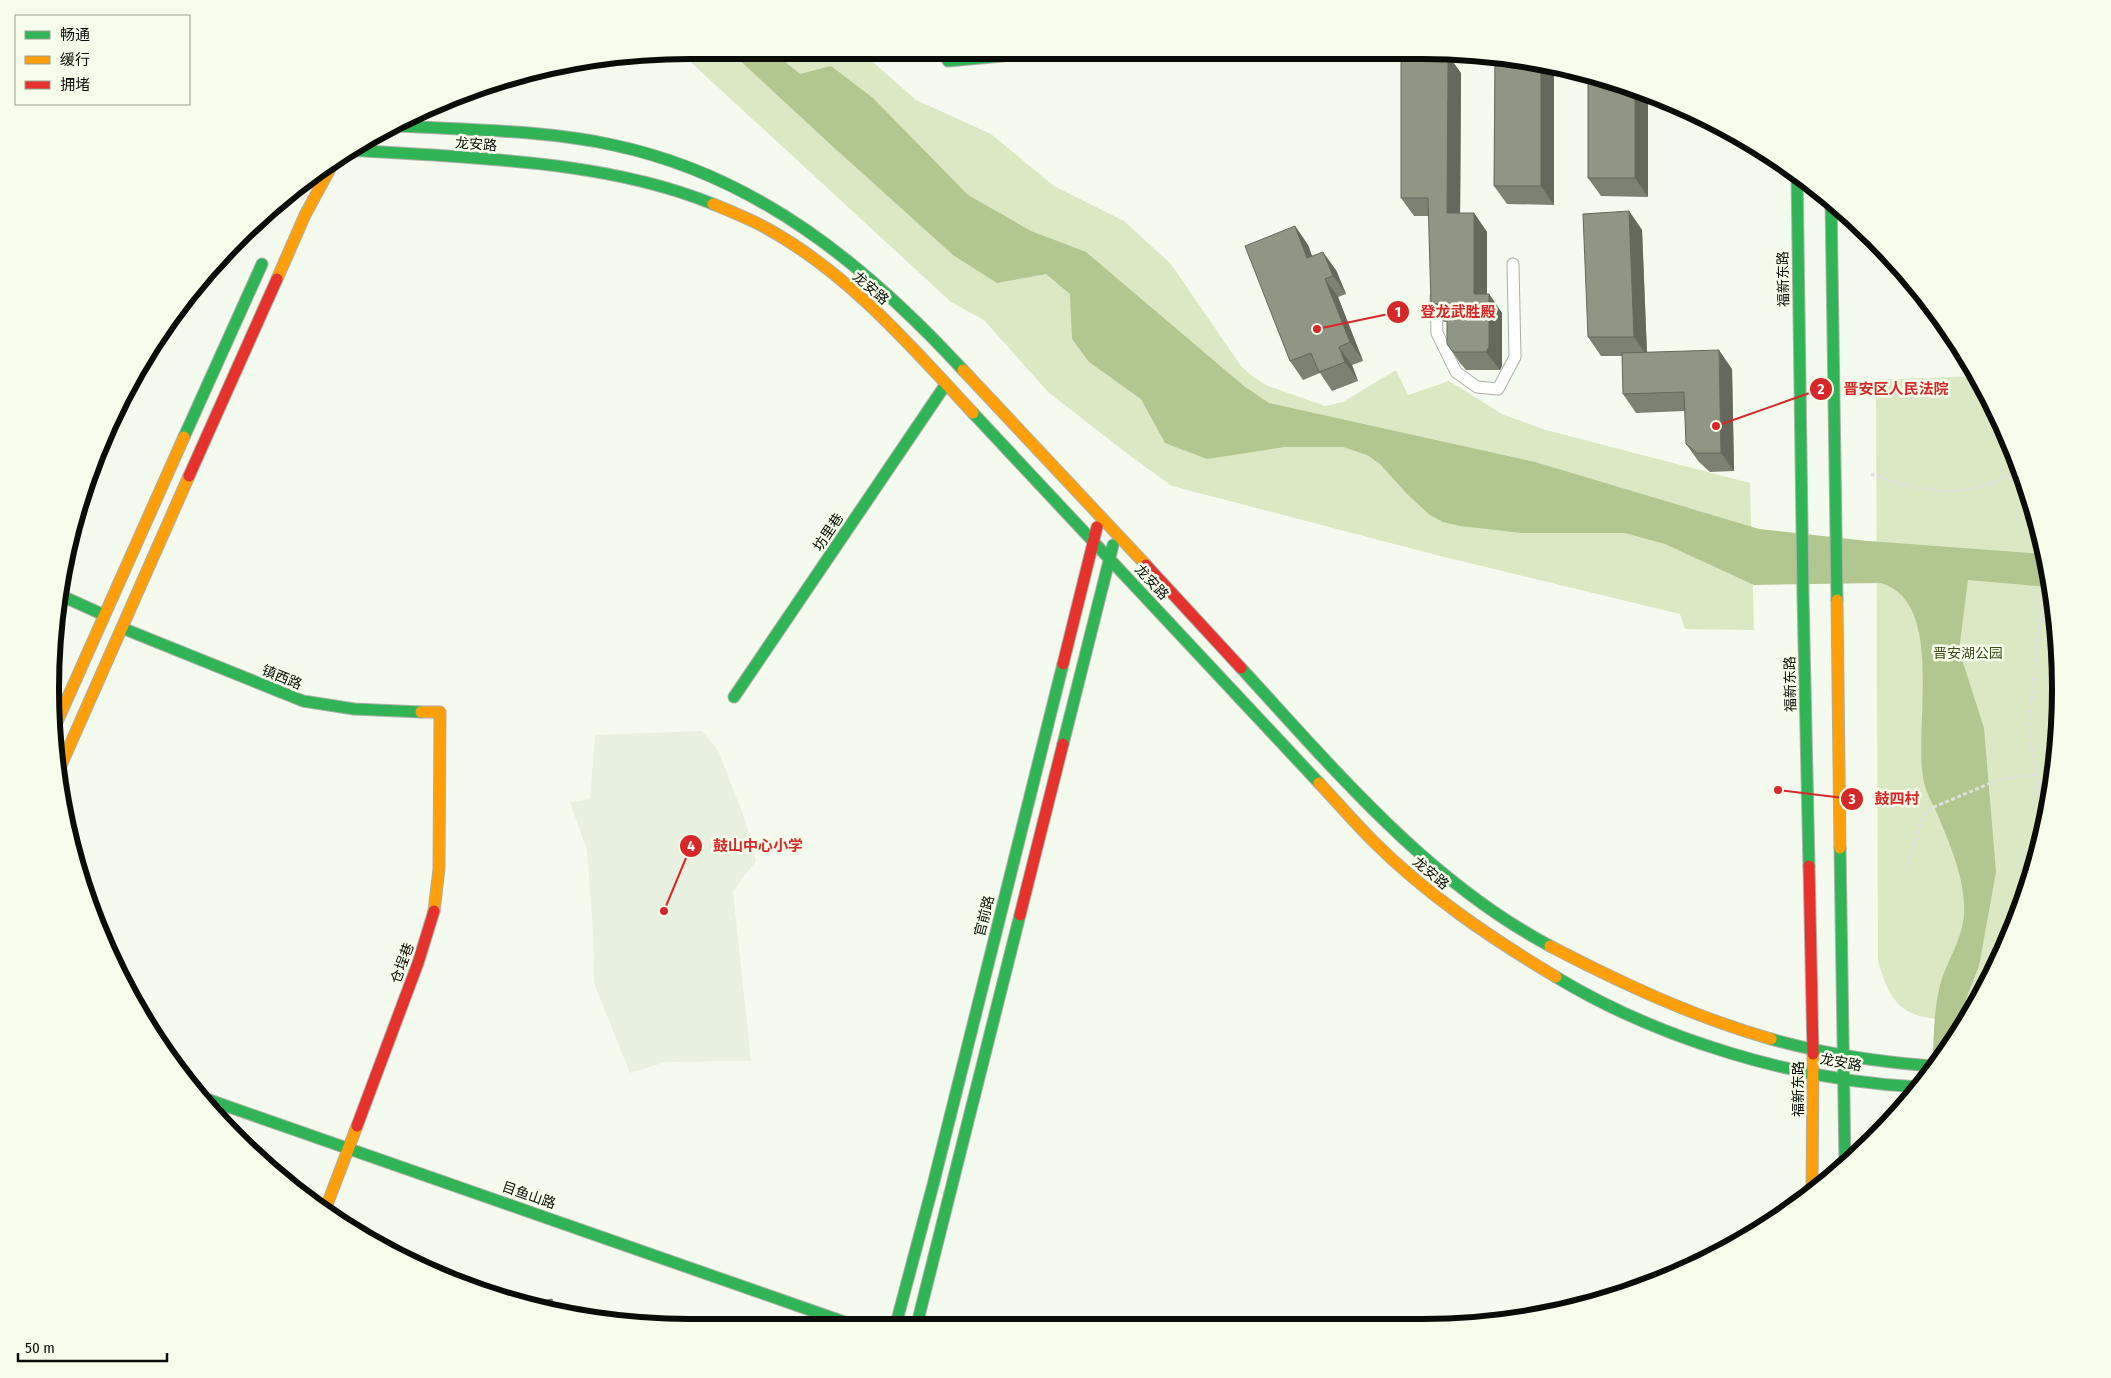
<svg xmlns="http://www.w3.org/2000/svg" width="2111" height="1378" viewBox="0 0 2111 1378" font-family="'Fira Sans Condensed','Noto Sans SC',sans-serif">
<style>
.built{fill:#e8f1df}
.green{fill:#dae8c4}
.water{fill:#b2c690}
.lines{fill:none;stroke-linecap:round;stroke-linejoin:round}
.lane-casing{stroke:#acb0a8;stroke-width:13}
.fast-casing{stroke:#acb0a8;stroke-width:13}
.slow-casing{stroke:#acb0a8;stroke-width:13}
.jam-casing{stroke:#acb0a8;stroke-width:13}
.path{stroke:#dfe0dd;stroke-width:3;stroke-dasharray:4 2.5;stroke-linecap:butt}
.lane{stroke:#fefefd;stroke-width:11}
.fast{stroke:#30b455;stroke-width:11}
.slow{stroke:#ff9f0a;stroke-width:11}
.jam{stroke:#e5322d;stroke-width:11}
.wall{fill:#7c8172}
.shaded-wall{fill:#65695c}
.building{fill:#909684;stroke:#65695c}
.labels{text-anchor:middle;stroke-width:5;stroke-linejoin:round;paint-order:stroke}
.street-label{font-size:14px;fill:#0a0c07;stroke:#f6feeb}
.park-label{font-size:14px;fill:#3c4d19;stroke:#f6feeb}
.rim{fill:none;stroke:#0a0c07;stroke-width:6}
.leader{fill:none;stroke:#d62828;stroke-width:2}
.callout-dot{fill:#d62828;stroke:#f6feeb;stroke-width:2}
.mark-label{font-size:15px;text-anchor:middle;font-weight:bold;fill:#fff}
.callout-label{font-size:15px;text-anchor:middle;font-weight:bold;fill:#d62828;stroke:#f6feeb;stroke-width:5;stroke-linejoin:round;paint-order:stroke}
</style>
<rect width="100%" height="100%" fill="#f5faef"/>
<!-- built -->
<path class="built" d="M 702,731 L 718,750 L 745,820 L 756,861 L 733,891 L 751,1061 L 666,1062 L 630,1073 L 594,983 L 593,931 L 587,851 L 570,802 L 590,799 L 595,735 Z"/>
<!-- green -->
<path class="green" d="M 684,56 L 866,56 L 916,100 L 991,134 L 1054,186 L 1124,221 L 1171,264 L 1241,366 L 1252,376 L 1266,385 L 1325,406 L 1343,402 L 1396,370 L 1408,395 L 1449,381 L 1504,415 L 1546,430 L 1750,483 L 1754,630 L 1685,629 L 1680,614 L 1440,556 L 1172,486 L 1129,455 L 1048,392 L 984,320 L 951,302 Z
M 1976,376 L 1995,406 L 2039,523 L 2060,647 L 2056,772 L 2027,894 L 1976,1008 L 1966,1022 C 1913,1017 1894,1019 1878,961 L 1876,380 Z"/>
<!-- water -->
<path class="water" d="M 735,56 L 778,56 L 800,74 L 831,66 L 873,98 L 968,195 L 1031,231 L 1086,252 L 1245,387 L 1269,403 L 1535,462 L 1759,529 L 1868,541 L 2044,554 L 2050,587 L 1968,580 L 1959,650 L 1984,728 L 1996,872 L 1979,966 L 1966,999 L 1962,1027 L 1932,1070 C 1934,1044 1933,1016 1939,990 C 1944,965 1962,942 1964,915 C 1966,880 1950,845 1937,813 C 1932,803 1926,792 1924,782 C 1912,729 1947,603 1881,583 L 1754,585 L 1665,544 L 1625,533 L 1522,533 L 1460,526 L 1443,522 L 1430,515 L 1408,495 L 1380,464 L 1367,455 L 1343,447 L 1285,447 L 1207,459 L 1165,443 L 1141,399 L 1089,362 L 1072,339 L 1070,294 L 1046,274 L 997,283 L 953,255 L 829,143 Z"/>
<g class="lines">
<defs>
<path id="lane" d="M 1436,297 L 1437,333 L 1456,372 L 1477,387 L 1498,389 L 1515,357 L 1513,264"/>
<path id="fast" d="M 948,61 L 1003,56
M 399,126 C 470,130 543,130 613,145 C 756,175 866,265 963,370
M 349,150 C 466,158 603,159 713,204
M 1797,173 L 1803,596 L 1809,866
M 1831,199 L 1837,600
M 973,413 L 1319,783
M 184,437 L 262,264
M 62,596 L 104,615
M 122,628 L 303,701 L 354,709 L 421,712
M 1241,668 C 1335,770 1426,880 1550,946
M 734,697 L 946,384
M 1063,744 L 1113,545
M 1840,848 L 1845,1164
M 1556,977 C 1660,1040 1798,1081 1919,1087
M 1771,1039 C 1825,1054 1878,1062 1934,1066
M 198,1096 L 850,1324
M 896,1324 L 933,1185 L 1063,664
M 917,1324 L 1020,915"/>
<path id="slow" d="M 713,204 C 732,212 750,219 768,229 C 849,274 911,346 973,413
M 277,279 L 305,215 L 337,156
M 963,370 L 1146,565
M 1837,600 L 1840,848
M 421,712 L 440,712 L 439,869 L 434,911
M 52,733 L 184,437
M 58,772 L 189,476
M 1319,783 C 1337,802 1354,822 1373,841 C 1427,895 1491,938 1556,977
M 1550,946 C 1621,983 1694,1017 1771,1039
M 1812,1195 L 1813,1054
M 325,1210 L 357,1126"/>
<path id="jam" d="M 189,476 L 277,279
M 1146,565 L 1241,668
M 1063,664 L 1097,527
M 1809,866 L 1813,1054
M 1020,915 L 1063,744
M 357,1126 L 418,963 L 434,911"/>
</defs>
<!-- lane casing -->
<use href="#lane" class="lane-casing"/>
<!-- fast casing -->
<use href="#fast" class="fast-casing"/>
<!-- slow casing -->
<use href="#slow" class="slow-casing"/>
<!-- jam casing -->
<use href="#jam" class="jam-casing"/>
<!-- path -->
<path class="path" d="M 1871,474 C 1927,494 1965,500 2019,470
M 2044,822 L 2028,726 L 2041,614 L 2044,554
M 1906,871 L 1920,824 L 1927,810 L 2000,779 L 2036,774"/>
<!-- lane -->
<use href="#lane" class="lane"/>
<!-- fast -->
<use href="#fast" class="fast"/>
<!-- slow -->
<use href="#slow" class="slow"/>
<!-- jam -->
<use href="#jam" class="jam"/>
</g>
<!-- wall -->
<path class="wall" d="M 1495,56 L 1554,205 L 1507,204 L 1494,186 Z
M 1461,73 L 1460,213 L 1474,213 L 1487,232 L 1487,294 L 1489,294 L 1502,313 L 1502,366 L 1500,370 L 1466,370 L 1460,363 L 1447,344 L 1447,322 L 1444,322 L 1431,304 L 1429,216 L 1414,216 L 1401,198 Z
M 1588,78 L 1648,197 L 1601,196 L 1588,178 Z
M 1629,211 L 1642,230 L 1647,352 L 1732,369 L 1734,471 L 1710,472 L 1699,462 L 1686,444 L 1685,411 L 1636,413 L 1623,394 L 1622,356 L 1601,356 L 1588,337 Z
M 1295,226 L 1308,245 L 1312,256 L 1336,270 L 1346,294 L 1338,297 L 1363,361 L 1352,365 L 1358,381 L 1332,391 L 1320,373 L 1303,380 L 1290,361 Z"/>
<!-- shaded-wall -->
<path class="shaded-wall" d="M 1448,56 L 1449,56 L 1461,73 L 1460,232 L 1447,213 Z
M 1541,65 L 1554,69 L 1554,205 L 1541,186 Z
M 1635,90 L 1648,94 L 1648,197 L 1635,178 Z
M 1629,211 L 1642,230 L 1647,356 L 1634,337 Z
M 1474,213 L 1487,232 L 1487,313 L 1474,294 Z
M 1295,226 L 1308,245 L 1320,277 L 1307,258 Z
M 1323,252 L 1336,270 L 1346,294 L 1333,276 Z
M 1325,279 L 1338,297 L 1363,361 L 1350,342 Z
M 1489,294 L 1502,313 L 1502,366 L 1500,370 L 1486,352 Z
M 1339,347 L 1352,365 L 1358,381 L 1345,362 Z
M 1719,350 L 1732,369 L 1734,471 L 1721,453 Z
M 552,1299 L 559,1310 L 554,1309 Z"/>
<!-- building -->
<path class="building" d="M 1401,56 L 1448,56 L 1447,213 L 1474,213 L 1474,294 L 1489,294 L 1489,347 L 1486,352 L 1453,352 L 1447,344 L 1447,303 L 1431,304 L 1428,198 L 1401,198 Z
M 1495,56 L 1506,56 L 1541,65 L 1541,186 L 1494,186 Z
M 1588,78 L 1635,90 L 1635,178 L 1588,178 Z
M 1629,211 L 1634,337 L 1588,337 L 1583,214 Z
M 1295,226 L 1307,258 L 1323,252 L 1333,276 L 1325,279 L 1350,342 L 1339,347 L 1345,362 L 1319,372 L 1311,353 L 1290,361 L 1245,246 Z
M 1719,350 L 1721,453 L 1697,453 L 1686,444 L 1684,392 L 1623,394 L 1622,353 Z
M 552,1299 L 554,1309 L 534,1303 Z"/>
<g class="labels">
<!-- street labels -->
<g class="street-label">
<text transform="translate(476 144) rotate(4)" y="5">龙安路</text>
<text transform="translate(1783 279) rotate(-91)" y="5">福新东路</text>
<text transform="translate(871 288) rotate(41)" y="5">龙安路</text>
<text transform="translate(828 532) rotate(-56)" y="5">坊里巷</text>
<text transform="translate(1152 582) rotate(47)" y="5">龙安路</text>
<text transform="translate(282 677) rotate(22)" y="5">镇西路</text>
<text transform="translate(1790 684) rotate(-91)" y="5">福新东路</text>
<text transform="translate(1431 873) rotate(40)" y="5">龙安路</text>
<text transform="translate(984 916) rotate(-76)" y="5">官前路</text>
<text transform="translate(402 963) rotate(-70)" y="5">仓埕巷</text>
<text transform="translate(1841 1062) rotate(10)" y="5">龙安路</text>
<text transform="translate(1798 1089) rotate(-90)" y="5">福新东路</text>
<text transform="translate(529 1195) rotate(19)" y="5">目鱼山路</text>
</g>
<!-- park labels -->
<g class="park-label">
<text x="1968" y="658">晋安湖公园</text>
</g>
</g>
<!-- crop -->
<path d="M0 0H2111V1378H0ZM689 59H1422A630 630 0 0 1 2052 689V689A630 630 0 0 1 1422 1319H689A630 630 0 0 1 59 689V689A630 630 0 0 1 689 59Z" fill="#f6feeb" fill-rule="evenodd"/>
<path class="rim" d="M689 59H1422A630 630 0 0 1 2052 689V689A630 630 0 0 1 1422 1319H689A630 630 0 0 1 59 689V689A630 630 0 0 1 689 59Z"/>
<!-- callouts -->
<path class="leader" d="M1317 329L1398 312M1716 426L1821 389M1778 790L1852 799M664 911L691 846"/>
<g class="callout-dot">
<circle cx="1317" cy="329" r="5"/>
<circle cx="1716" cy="426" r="5"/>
<circle cx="1778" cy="790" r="5"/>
<circle cx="664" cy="911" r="5"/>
<circle cx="1398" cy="312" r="12"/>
<circle cx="1821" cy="389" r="12"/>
<circle cx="1852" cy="799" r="12"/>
<circle cx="691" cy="846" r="12"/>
</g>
<g class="mark-label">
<text x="1398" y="317">1</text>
<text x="1821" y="394">2</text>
<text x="1852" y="804">3</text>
<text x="691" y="851">4</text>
</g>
<g class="callout-label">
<text x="1458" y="317">登龙武胜殿</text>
<text x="1896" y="394">晋安区人民法院</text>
<text x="1897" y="804">鼓四村</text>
<text x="758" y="851">鼓山中心小学</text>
</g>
<!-- legend -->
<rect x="15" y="15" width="175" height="90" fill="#f6feeb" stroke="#989d90"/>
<rect x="25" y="31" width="25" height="8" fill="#30b455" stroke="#989d90"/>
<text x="60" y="40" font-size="15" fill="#0a0c07">畅通</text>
<rect x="25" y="56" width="25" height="8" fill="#ff9f0a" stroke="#989d90"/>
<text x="60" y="65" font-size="15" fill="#0a0c07">缓行</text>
<rect x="25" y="81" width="25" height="8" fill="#e5322d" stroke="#989d90"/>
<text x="60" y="90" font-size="15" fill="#0a0c07">拥堵</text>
<!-- scale -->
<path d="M18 1353v8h149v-8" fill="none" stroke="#0a0c07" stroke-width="2.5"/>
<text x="25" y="1353" font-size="15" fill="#0a0c07" stroke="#f6feeb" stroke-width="4" paint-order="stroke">50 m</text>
</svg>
